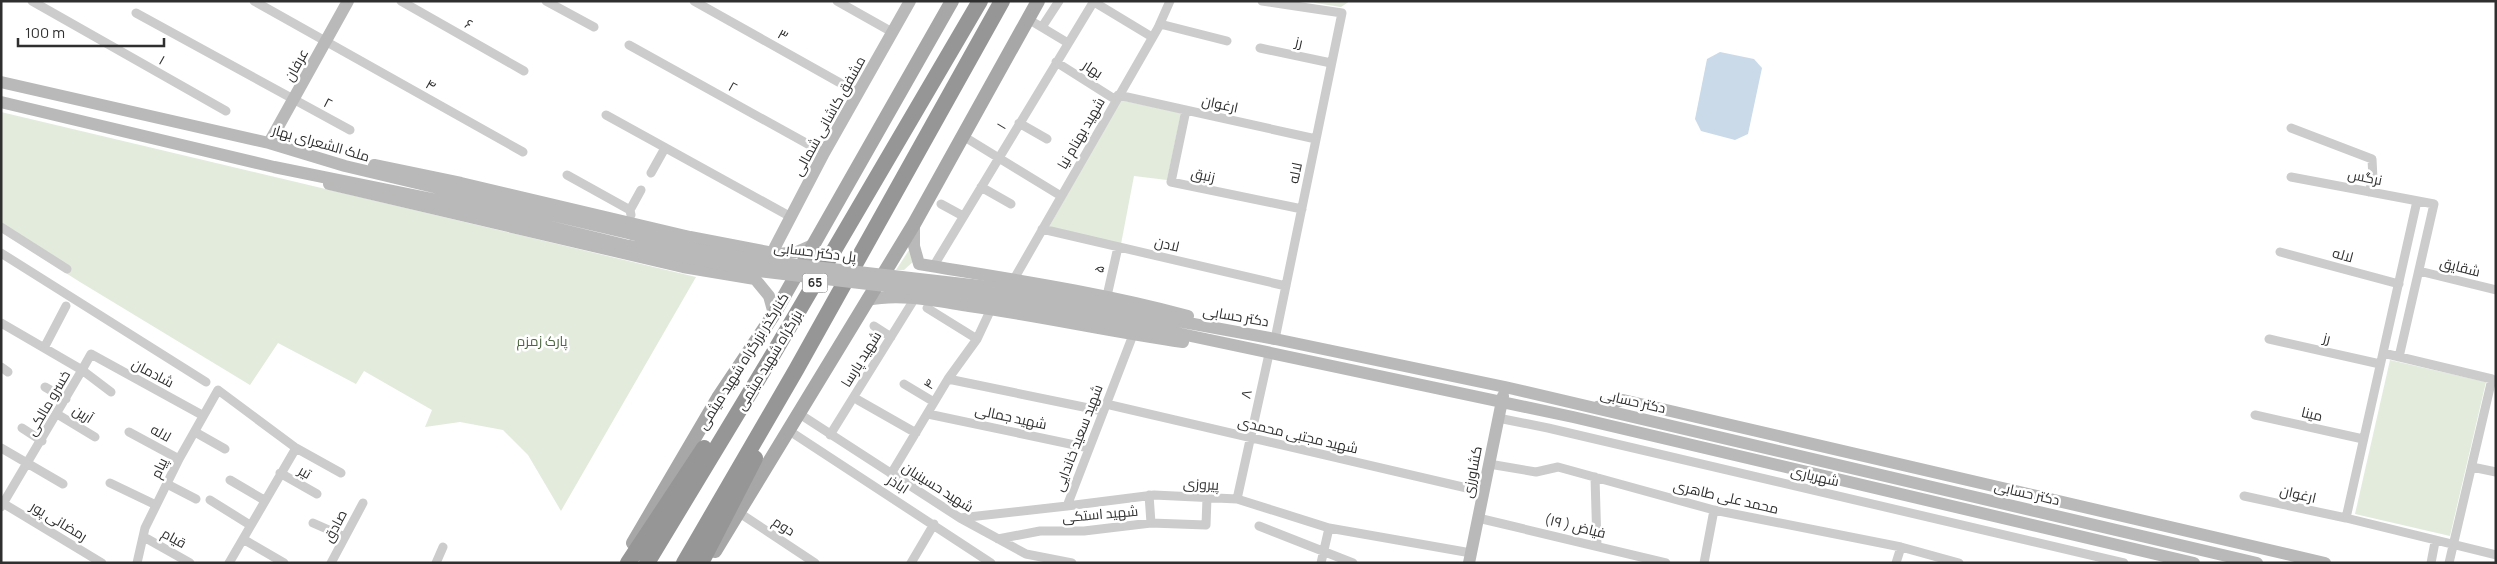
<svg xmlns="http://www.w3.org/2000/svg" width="2497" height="564" viewBox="0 0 2497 564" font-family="Manrope,Cairo,sans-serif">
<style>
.green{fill:#e3ebdd}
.water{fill:#cbdae9}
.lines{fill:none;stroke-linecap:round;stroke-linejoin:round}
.street{stroke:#ccc;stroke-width:9}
.secondary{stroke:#b9b9b9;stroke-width:12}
.primary{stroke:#a7a7a7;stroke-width:14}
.highway{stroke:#969696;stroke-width:16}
.secondary-bridge{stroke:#b9b9b9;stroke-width:12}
.labels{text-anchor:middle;stroke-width:5;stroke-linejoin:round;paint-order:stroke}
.shield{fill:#fff;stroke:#6d6d6d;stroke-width:1}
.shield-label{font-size:12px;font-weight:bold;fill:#2f2f2f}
.street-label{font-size:14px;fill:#2f2f2f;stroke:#fff}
.park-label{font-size:14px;fill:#4d673f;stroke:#fff}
</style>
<rect width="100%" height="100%" fill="#fff"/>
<!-- green -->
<path class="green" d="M 1303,1 L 1350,1 L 1341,7 Z
M 1120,100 L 1181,113 L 1167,180 L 1134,176 L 1121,244 L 1049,227 Z
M 1,112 L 696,277 L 561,511 L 528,455 L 503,430 L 460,422 L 425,427 L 432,410 L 364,371 L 356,384 L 278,343 L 250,385 L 80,282 L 1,232 Z
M 911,247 L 915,260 L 904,270 L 896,270 Z
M 2390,360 L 2486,382 L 2450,536 L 2355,514 Z"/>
<!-- water -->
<path class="water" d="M 1720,52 L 1754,59 L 1762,68 L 1748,134 L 1735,140 L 1701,131 L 1695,119 L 1707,59 Z"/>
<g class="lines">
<!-- street -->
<path class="street" d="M 32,1 L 226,111
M 254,1 L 523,152
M 401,1 L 524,71
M 546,1 L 594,27
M 694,1 L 858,93
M 837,1 L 892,32
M 1262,1 L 1342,13 L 1275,339
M 1094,2 L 1152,37
M 136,13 L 350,130
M 1028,19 L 1068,43
M 1160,24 L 1227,41
M 1042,27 L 1059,1
M 629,45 L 824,153
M 1260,48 L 1331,63
M 1056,62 L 1116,100
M 1118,95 L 1316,139
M 1186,110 L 1171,182 L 1302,209
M 606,115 L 791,217
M 1019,123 L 1047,139
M 2291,128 L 2372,159 L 2373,179 L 2369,192
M 963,136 L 1061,196
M 651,173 L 665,148
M 567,175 L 630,210
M 2291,177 L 2434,204 L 2399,357
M 981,187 L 1011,204
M 2417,201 L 2346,518 L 2496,555
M 941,204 L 963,216
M 631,215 L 630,210 L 641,190
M 1,227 L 67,269
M 1042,229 L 1286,286
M 2280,252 L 2399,284
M 1,253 L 206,382
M 933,267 L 1094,1
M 2419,271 L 2496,290
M 1014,279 L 1158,28 L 1170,1
M 1107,296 L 1118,247
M 927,308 L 977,339
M 1,323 L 82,370 L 1,507
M 874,326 L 891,337
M 2269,339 L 2380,364
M 44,348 L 66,306
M 2383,353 L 2492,379 L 2449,563
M 1,367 L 8,372
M 948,379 L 1103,411
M 904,384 L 934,402
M 45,387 L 66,399
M 111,392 L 82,370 L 91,354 L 202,415
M 858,400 L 916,433
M 1106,404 L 1484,492
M 798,413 L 960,518 L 1026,554 L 1072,563
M 57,414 L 95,437
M 928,414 L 1089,448
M 2255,415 L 2363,439
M 1498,418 L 1548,428 L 2124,563
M 22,428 L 42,441
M 788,430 L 991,563
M 129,432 L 179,459
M 195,432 L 225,449
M 830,435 L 915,298
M 1,448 L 63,484
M 1489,464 L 1536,472 L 1558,467 L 1714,510 L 1901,547 L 1959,563
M 2472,467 L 2496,472
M 280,473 L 317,494
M 891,474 L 948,379 L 977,339 L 991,309
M 1595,477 L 1597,545
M 230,480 L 264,500
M 110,483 L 156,505
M 167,484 L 196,499
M 1149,495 L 1151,523
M 2244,496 L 2346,518
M 1237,499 L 1269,354
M 210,500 L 250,525
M 1,502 L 102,563
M 1067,506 L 1154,495 L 1237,499 L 1329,528 L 1321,563
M 738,512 L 815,563
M 960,518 L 1067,506 L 1133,335
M 1478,518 L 1666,563
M 313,523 L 345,537
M 1259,526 L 1353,563
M 1329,528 L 1471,553
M 144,537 L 190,563
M 243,539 L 284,563
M 998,539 L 1040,531 L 1084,531 L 1151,523 L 1206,525 L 1207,498
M 137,563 L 145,528 L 179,459 L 218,390 L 296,448 L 341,473
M 229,563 L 296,448
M 331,563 L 363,503
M 436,563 L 443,547
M 911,563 L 934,524
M 1704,563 L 1714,510
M 1896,563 L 1901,547
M 2431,563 L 2435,542"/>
<!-- secondary -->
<path class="secondary" d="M 1,82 L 269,143 L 345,166 L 632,234
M 1,102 L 274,167 L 456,204 L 629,246
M 269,143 L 348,1
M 374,165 L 461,183 L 690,237 L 779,254 L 797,252 L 815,244
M 329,184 L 683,267 L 755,279 L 769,296 L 774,314
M 914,224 L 914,246 L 919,264 C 1009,279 1099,292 1188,316
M 775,247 L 824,153 L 910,1
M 998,288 L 1275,339 L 1505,387 L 2257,563
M 995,299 L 1153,328 L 1573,417 L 2194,563
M 867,300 C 901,293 936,301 969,306 C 1041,316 1112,332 1183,342
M 1597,407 L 1623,400 L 2325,563
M 1469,563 L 1503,396"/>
<!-- primary -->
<path class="primary" d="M 633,543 L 718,398 L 774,314 L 952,1
M 715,551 L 914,224 L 1038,1"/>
<!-- highway -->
<path class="highway" d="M 628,563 L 704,448
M 647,563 L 772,356 L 980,1
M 684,563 L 796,370 L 1002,1
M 701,563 L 755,458"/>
<!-- secondary-bridge -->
<path class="secondary-bridge" d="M 632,234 L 688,248 L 762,261 L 998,288
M 629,246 L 758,271 L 995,299"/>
</g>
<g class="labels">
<!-- shield labels -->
<rect class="shield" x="802.5" y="273.5" width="25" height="19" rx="4"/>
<g class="shield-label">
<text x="815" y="287">65</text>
</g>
<!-- street labels -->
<g class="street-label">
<text transform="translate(469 24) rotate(30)" y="5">۶</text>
<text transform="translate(783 35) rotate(29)" y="5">۳</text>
<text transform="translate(1299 42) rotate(12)" y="5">رز</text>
<text transform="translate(162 60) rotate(29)" y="5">۱</text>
<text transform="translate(296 65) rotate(-61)" y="5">عرفان</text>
<text transform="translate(1093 69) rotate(33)" y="5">بهار</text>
<text transform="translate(431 85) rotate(29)" y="5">۴</text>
<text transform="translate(733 87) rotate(29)" y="5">۲</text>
<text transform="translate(328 103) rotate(27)" y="5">۲</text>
<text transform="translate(1220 104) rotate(12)" y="5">ارغوان</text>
<text transform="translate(829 116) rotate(-61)" y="5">مشفق کاشانی شمالی</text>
<text transform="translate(1001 126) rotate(-59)" y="5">۱</text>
<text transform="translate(1081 133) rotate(-60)" y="5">شهید بهنام نیا</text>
<text transform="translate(321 143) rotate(16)" y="5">ملک الشعرای بهار</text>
<text transform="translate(1295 173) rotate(-78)" y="5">لاله</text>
<text transform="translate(1203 175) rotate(12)" y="5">زنبق</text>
<text transform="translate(2365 177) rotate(11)" y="5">نرگس</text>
<text transform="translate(1167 244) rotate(13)" y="5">لادن</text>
<text transform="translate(815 252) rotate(7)" y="5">پل دکتر حسابی</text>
<text transform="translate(2343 255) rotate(15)" y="5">لاله</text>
<text transform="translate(2460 267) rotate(14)" y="5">شقایق</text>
<text transform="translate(1099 269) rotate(-77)" y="5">۵</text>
<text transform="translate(1236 316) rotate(10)" y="5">دکتر حسابی</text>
<text transform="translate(2327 338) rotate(13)" y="5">رز</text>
<text transform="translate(861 359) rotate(-58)" y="5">شهید پارسا</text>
<text transform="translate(769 360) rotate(-59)" y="5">بزرگراه شهید میثمی</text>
<text transform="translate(743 361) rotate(-58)" y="5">کنارگذر بزرگراه شهید میثمی</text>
<text transform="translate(153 373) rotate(28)" y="5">شادمان</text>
<text transform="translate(929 384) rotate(-59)" y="5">۴</text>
<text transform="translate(1246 394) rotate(-77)" y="5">۸</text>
<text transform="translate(1633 401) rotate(13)" y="5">دکتر حسابی</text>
<text transform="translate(48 403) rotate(-60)" y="5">خسرو مالکی</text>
<text transform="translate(83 414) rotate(32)" y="5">آرین</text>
<text transform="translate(2312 414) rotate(13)" y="5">مینا</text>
<text transform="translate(1011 417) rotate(12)" y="5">شهید جمالی</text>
<text transform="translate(161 433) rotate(29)" y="5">لاله</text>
<text transform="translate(1298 435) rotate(13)" y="5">شهید مجتبی محمدی</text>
<text transform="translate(1078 438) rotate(-69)" y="5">شهید سعید خاندایی</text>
<text transform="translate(159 468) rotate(-65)" y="5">پیام</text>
<text transform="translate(305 472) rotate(30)" y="5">تیر</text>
<text transform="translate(1472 472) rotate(-79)" y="5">کشاورزی</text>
<text transform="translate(1815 476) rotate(13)" y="5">شهریاری</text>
<text transform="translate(898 484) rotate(33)" y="5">اباذر</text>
<text transform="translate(1201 484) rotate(3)" y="5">پیروزی</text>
<text transform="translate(938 487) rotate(32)" y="5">شهید حسینیان</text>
<text transform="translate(2027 493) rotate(13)" y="5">دکتر حسابی</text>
<text transform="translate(2298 494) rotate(13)" y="5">ارغوان</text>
<text transform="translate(1726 497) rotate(13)" y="5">محمد علی طاهری</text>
<text transform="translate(1100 514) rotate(-5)" y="5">شهید استکی</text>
<text transform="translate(59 521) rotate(31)" y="5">رمضانی پور</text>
<text transform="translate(335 526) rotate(-62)" y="5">صادق</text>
<text transform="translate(784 526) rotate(33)" y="5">دوم</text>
<text transform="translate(1575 526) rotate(14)" y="5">فیاض ( ۱۹)</text>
<text transform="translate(174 538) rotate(29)" y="5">قیام</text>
</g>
<!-- park labels -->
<g class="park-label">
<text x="542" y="346">پارک زمزم</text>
</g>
</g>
<!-- border -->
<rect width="2497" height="564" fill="none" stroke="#2f2f2f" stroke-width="5"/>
<!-- scale -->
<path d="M18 38v8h146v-8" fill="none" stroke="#2f2f2f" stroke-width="2.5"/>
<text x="25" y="38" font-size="15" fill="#2f2f2f" stroke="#ffffff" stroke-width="4" paint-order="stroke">100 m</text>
</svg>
